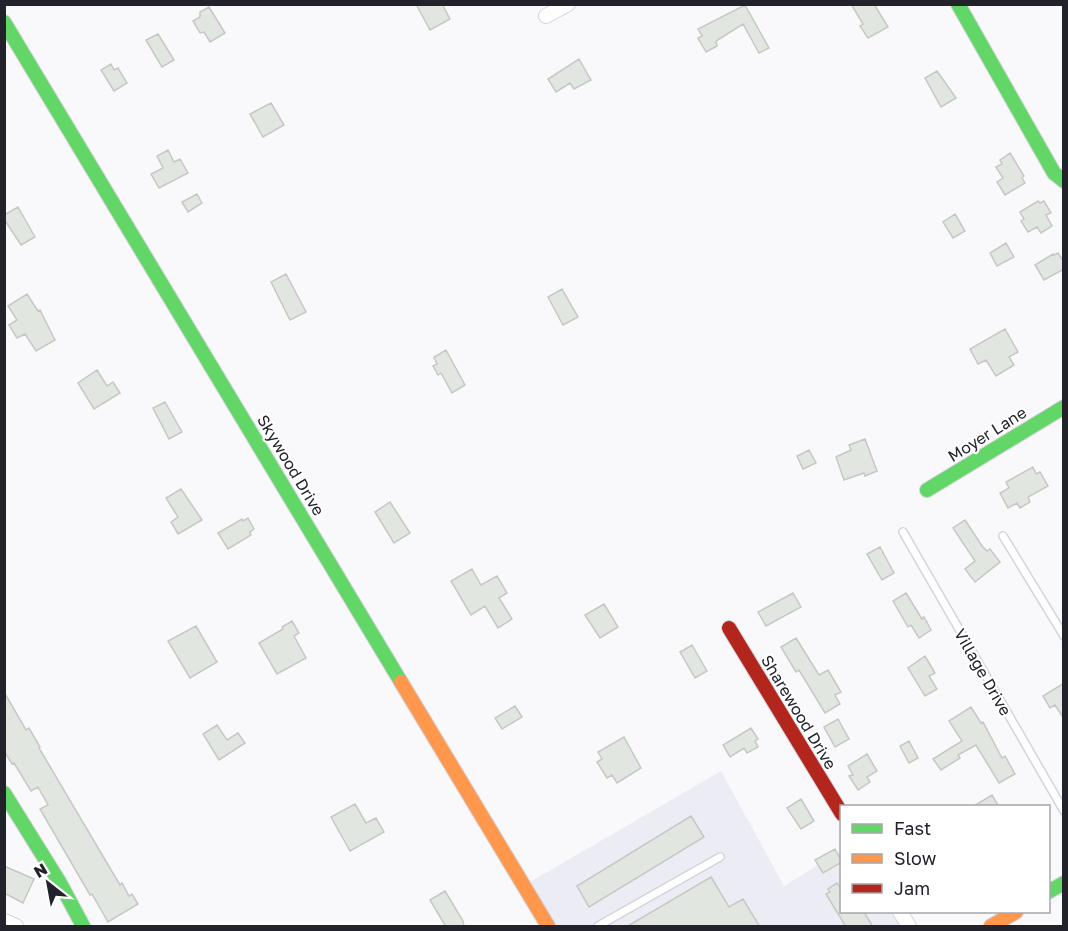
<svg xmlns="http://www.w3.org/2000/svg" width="1068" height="931" viewBox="0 0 1068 931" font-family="'Golos Text',sans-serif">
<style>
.built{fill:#ececf5}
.building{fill:#e2e6e1;stroke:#c5c8c4;stroke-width:1.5}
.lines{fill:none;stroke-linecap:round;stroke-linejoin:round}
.lane-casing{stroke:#d4d4db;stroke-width:10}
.street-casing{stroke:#d4d4db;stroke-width:16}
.fast-casing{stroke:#d4d4db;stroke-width:16}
.slow-casing{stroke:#d4d4db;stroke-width:16}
.jam-casing{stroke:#d4d4db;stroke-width:16}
.lane{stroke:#fefeff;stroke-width:7}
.street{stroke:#fefeff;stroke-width:14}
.fast{stroke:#63d668;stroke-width:14}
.slow{stroke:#ff974d;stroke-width:14}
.jam{stroke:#b3261e;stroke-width:14}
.labels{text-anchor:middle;stroke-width:4.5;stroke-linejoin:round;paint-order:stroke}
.street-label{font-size:16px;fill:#22222b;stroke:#fff}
</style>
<rect width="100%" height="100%" fill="#f9f9fc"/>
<!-- built -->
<path class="built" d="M 721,771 L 784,886 L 841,851 L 842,912 L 892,912 L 901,926 L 557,926 L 530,882 Z"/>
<!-- building -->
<path class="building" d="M 416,4 L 442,4 L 450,19 L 430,30 Z
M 851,4 L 874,4 L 888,27 L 868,38 L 860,26 L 863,24 Z
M 745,5 L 769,48 L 759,53 L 743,24 L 716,41 L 717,46 L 706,52 L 698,38 L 702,36 L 698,29 Z
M 209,7 L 225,33 L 210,42 L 204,32 L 200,33 L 193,21 L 200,17 L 200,12 Z
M 158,34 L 174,60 L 162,67 L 146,40 Z
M 579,59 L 591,80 L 574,89 L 570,83 L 556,92 L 548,79 Z
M 111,64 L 114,70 L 118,68 L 127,83 L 114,91 L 101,70 Z
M 937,71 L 956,98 L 941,107 L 925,78 Z
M 271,103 L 284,125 L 263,137 L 250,114 Z
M 168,150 L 174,162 L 180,159 L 188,173 L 159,188 L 151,174 L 163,168 L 157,156 Z
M 1010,153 L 1024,176 L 1022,178 L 1025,183 L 1005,195 L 997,182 L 1003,178 L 996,167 L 1002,164 L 1000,160 Z
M 197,194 L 202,203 L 188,212 L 182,202 Z
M 1038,201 L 1040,203 L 1044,201 L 1051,213 L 1046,215 L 1052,226 L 1041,233 L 1037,227 L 1028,232 L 1021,221 L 1024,219 L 1020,212 Z
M 18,207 L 35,237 L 21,245 L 4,219 L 4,215 Z
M 955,214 L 965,231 L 953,238 L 943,222 Z
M 1006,243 L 1014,257 L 997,266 L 990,253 Z
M 1058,253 L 1064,262 L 1064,269 L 1044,280 L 1035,265 L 1053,254 L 1054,255 Z
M 286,274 L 306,312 L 290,320 L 271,282 Z
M 562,289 L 578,317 L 563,325 L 548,297 Z
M 27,294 L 38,311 L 40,310 L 55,340 L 36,351 L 25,334 L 17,338 L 9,325 L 17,320 L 8,306 Z
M 1005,329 L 1018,352 L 1009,357 L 1014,365 L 996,376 L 986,360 L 978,364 L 970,349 Z
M 446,350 L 465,385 L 452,393 L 441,373 L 438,375 L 433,366 L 437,364 L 434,357 Z
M 97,370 L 107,386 L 113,382 L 120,393 L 94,409 L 78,383 Z
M 165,402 L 182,432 L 169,439 L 153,408 Z
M 865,439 L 877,471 L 865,476 L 864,473 L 844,480 L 836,457 L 851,450 L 849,445 Z
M 809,450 L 816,463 L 803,469 L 797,456 Z
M 1033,467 L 1036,474 L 1040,472 L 1048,486 L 1028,497 L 1030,502 L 1020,508 L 1017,503 L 1008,508 L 1000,493 L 1009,488 L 1006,482 Z
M 181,489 L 202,520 L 178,534 L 171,522 L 178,517 L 166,498 Z
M 390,502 L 410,533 L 394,543 L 375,512 Z
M 248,518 L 254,529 L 250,532 L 251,535 L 228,549 L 218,533 L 242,519 L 243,521 Z
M 965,520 L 982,546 L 987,551 L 990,549 L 1000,562 L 975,582 L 965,569 L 975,561 L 953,528 Z
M 880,547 L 894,573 L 882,580 L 867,554 Z
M 472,569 L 481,585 L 497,576 L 507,593 L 499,598 L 512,619 L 498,628 L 485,606 L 471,615 L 451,581 Z
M 793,593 L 801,607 L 766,626 L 758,612 Z
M 906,593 L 922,619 L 924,617 L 931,630 L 919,638 L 911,625 L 908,627 L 893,601 Z
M 604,604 L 618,627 L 600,638 L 585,615 Z
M 292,621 L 299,633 L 294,636 L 306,658 L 277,674 L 259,643 L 283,629 L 282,627 Z
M 196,626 L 217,662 L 190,678 L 168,641 Z
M 796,638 L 819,675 L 828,670 L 841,692 L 835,695 L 840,704 L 825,713 L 799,670 L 796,672 L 781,647 Z
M 692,645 L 707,671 L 695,678 L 680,652 Z
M 925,656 L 935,673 L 929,676 L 937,689 L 925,696 L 908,668 Z
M 1064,683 L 1064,719 L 1055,705 L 1050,708 L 1043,696 Z
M 4,692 L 26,730 L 29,728 L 40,747 L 39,748 L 120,885 L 122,883 L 129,896 L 132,894 L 138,904 L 108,922 L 92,894 L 90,895 L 40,809 L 48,805 L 38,787 L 31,791 L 14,763 L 12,764 L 4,751 Z
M 515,706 L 522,717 L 502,729 L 495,718 Z
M 971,707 L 981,723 L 983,722 L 1002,758 L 1005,756 L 1015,774 L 999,783 L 976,745 L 958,755 L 960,758 L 941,770 L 933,759 L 962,741 L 949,721 Z
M 838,719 L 849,739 L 835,747 L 824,727 Z
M 217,725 L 227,740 L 238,733 L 245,743 L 219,760 L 203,734 Z
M 751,728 L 758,739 L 755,741 L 758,747 L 747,753 L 744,748 L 730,757 L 723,745 Z
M 624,737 L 641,768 L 617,783 L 612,775 L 607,778 L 597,762 L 602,759 L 598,752 Z
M 909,741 L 918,758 L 909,763 L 900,746 Z
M 867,754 L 877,771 L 867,777 L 870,782 L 858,790 L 849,776 L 853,775 L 848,766 Z
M 992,795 L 999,807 L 972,807 Z
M 801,799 L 814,821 L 801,829 L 787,808 Z
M 355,804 L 366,823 L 376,818 L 384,832 L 350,851 L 331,817 Z
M 691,816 L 704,837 L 589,907 L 577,886 Z
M 835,849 L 842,862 L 823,873 L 815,860 Z
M 4,866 L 34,879 L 23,903 L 4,893 Z
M 711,877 L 729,907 L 743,899 L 760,927 L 626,927 Z
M 837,883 L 842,890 L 842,912 L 864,912 L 873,927 L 846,927 L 826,894 L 830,892 L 828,889 Z
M 445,891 L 463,921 L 464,927 L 446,927 L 430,900 Z"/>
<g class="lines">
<defs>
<path id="lane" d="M 903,532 L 1064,811
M 1003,536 L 1064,636
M 598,926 L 720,857"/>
<path id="street" d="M 546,16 L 568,4
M 900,912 L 909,926
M 4,921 L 16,926"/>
<path id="fast" d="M 958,4 L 1054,173 L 1064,181
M 4,22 L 401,682
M 927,490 L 1064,407
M 4,793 L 60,883 L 83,926
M 1048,892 L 1064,883"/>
<path id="slow" d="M 401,682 L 548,926
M 991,926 L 1016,912"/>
<path id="jam" d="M 729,628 L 842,814"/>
</defs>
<!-- lane casing -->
<use href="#lane" class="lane-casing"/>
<!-- street casing -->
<use href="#street" class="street-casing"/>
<!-- fast casing -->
<use href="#fast" class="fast-casing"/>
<!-- slow casing -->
<use href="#slow" class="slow-casing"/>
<!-- jam casing -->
<use href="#jam" class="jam-casing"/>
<!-- lane -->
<use href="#lane" class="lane"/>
<!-- street -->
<use href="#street" class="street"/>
<!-- fast -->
<use href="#fast" class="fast"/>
<!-- slow -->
<use href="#slow" class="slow"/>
<!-- jam -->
<use href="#jam" class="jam"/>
</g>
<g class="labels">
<!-- street labels -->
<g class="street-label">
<text transform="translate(987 434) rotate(-32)" y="6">Moyer Lane</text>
<text transform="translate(291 465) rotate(59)" y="6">Skywood Drive</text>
<text transform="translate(983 672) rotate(60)" y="6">Village Drive</text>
<text transform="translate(799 712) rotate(59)" y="6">Sharewood Drive</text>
</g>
</g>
<!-- border -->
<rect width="1068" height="931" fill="none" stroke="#22222b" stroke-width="12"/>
<!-- legend -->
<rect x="840" y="805" width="210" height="108" fill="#ffffff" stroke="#a7a7aa" stroke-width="1.5"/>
<rect x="852" y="824" width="30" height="9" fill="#63d668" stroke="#a7a7aa" stroke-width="1.5"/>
<text x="894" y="835" font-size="18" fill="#22222b">Fast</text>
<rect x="852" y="854" width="30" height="9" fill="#ff974d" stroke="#a7a7aa" stroke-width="1.5"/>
<text x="894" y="865" font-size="18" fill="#22222b">Slow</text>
<rect x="852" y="884" width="30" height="9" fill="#b3261e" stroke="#a7a7aa" stroke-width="1.5"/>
<text x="894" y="895" font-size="18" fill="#22222b">Jam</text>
<!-- north arrow -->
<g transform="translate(48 883) rotate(329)" stroke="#ffffff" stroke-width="4.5" paint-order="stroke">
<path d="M0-4.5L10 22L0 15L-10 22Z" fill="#22222b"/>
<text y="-9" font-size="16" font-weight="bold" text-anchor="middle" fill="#22222b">N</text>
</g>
</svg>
